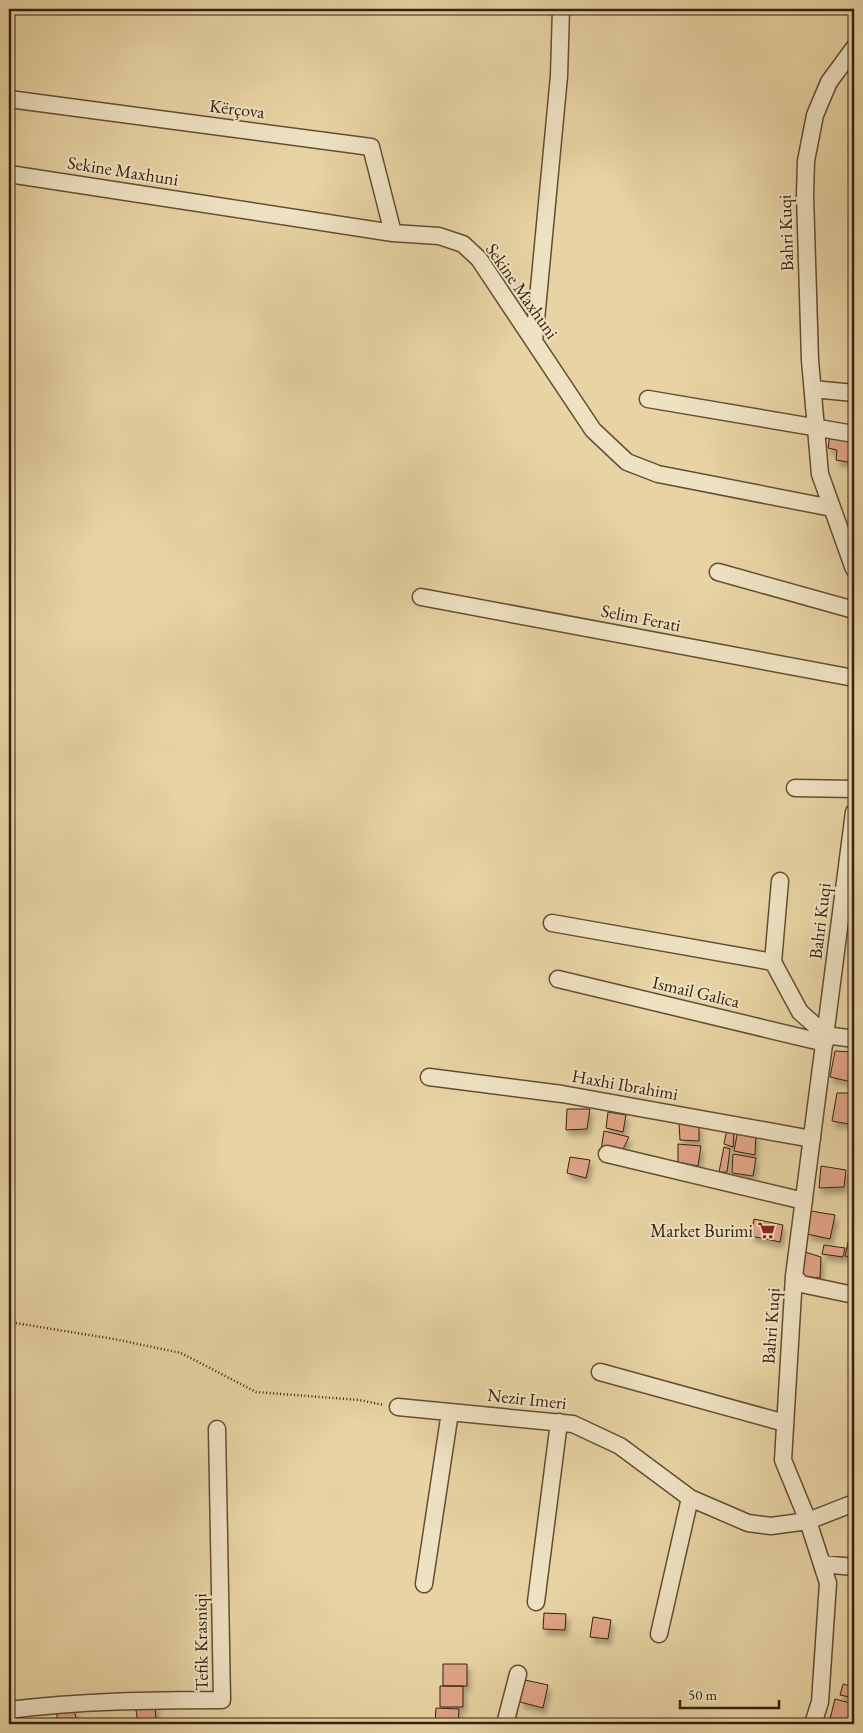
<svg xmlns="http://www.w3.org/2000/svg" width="863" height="1733" viewBox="0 0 863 1733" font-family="'EB Garamond',serif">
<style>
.building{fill:#e0a486;stroke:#37210e;filter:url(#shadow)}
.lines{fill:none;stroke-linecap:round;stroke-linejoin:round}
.minor-casing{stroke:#634e33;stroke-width:19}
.path{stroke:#37210e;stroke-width:2.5;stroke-dasharray:1 2.5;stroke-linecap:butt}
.minor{stroke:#efe2c3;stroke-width:16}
.labels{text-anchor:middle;stroke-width:4;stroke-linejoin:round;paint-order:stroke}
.street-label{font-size:18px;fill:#37210e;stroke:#efe2c3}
.poi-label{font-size:18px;fill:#37210e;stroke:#efe2c3;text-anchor:end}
</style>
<defs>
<filter id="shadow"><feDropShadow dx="3" dy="5.5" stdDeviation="2.5" flood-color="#0004"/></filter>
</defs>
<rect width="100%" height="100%" fill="#e7d3a3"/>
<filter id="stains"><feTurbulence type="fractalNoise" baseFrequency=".004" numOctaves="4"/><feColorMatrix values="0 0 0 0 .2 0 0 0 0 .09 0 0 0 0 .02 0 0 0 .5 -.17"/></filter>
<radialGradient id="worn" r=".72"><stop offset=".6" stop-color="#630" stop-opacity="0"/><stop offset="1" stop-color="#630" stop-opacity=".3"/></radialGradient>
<!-- building -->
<path class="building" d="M 830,434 L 854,438 L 854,463 L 836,460 L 837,450 L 828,448 Z
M 835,1051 L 854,1052 L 852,1082 L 830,1077 Z
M 837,1093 L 854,1093 L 849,1124 L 832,1121 Z
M 567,1109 L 590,1109 L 587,1129 L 566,1130 Z
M 608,1112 L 626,1115 L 623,1132 L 606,1128 Z
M 679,1123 L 699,1125 L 699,1141 L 680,1140 Z
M 727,1129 L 734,1131 L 733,1147 L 724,1144 Z
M 738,1130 L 756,1133 L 755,1155 L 734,1151 Z
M 604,1131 L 629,1137 L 621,1153 L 601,1150 Z
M 678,1144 L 701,1146 L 698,1166 L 678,1162 Z
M 724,1147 L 730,1149 L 727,1172 L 719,1172 Z
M 733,1154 L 756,1158 L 753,1176 L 732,1173 Z
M 570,1157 L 590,1160 L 586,1178 L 567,1173 Z
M 821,1166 L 846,1170 L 844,1187 L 819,1188 Z
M 811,1211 L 835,1215 L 830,1239 L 807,1234 Z
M 754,1219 L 783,1225 L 780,1242 L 751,1236 Z
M 849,1238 L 854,1240 L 854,1258 L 845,1256 Z
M 824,1245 L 845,1248 L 843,1257 L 822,1254 Z
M 805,1252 L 821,1257 L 820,1278 L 801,1276 Z
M 544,1613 L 566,1614 L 565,1630 L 543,1629 Z
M 593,1617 L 611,1620 L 608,1639 L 590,1637 Z
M 443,1664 L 467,1664 L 467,1686 L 443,1686 Z
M 525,1680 L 548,1685 L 543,1708 L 520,1702 Z
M 843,1684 L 854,1687 L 854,1698 L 840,1695 Z
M 440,1686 L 463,1686 L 463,1707 L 440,1707 Z
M 835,1699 L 854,1704 L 852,1724 L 830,1719 Z
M 155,1704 L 156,1724 L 138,1724 L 136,1710 Z
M 436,1708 L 459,1709 L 458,1724 L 435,1724 Z
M 74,1709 L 77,1724 L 57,1724 L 57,1713 Z"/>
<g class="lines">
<defs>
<path id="minor" d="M 854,48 L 829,82 L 815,115 L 806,161 L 805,195 L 810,360 L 820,474 L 854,569
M 9,99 L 371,147 L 393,233
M 9,174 L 393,233 L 439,236 L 463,244 L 479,259 L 593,430 L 627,462 L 658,474 L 832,508
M 534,341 L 559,76 L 561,9
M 813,389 L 854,393
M 648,399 L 854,434
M 718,572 L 854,610
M 421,597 L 854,678
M 795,788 L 854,789
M 780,881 L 773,962 L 800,1012 L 826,1035 L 854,1039
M 552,923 L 773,962
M 558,979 L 825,1043
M 429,1077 L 562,1094 L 812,1139
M 607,1154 L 804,1201
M 794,1276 L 801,1284 L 854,1295
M 600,1372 L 785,1423
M 398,1407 L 573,1424 L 620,1446 L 690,1498 L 748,1523 L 771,1526 L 808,1521 L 854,1503
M 822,1564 L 854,1567
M 424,1584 L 450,1412
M 536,1602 L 559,1422
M 659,1634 L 690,1498
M 9,1710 C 79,1701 151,1700 222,1700 L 217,1429
M 505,1724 L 518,1674
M 813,1724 L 820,1702 L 828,1583 L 808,1521 L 783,1460 L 794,1276 L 854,812"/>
</defs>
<!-- minor casing -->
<use href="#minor" class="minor-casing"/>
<!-- path -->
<path class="path" d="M 9,1322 L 114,1339 L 181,1353 L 256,1392 L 359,1400 L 384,1405"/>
<!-- minor -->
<use href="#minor" class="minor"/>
</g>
<!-- icons -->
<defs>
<symbol id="supermarket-bare" viewBox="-9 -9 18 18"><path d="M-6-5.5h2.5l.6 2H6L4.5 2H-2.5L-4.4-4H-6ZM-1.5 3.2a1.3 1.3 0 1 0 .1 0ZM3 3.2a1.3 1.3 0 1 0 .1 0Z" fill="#8f2418" stroke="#efe2c3" stroke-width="2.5" paint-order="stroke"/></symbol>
</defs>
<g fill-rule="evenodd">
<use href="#supermarket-bare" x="754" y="1218" width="25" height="25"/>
</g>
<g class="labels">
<!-- street labels -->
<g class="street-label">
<text transform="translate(237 109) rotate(7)" y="6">Kërçova</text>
<text transform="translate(123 171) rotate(9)" y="6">Sekine Maxhuni</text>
<text transform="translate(786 233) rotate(-92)" y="6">Bahri Kuqi</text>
<text transform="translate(522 291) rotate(55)" y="6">Sekine Maxhuni</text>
<text transform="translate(641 618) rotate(11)" y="6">Selim Ferati</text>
<text transform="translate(820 921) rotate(-83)" y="6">Bahri Kuqi</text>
<text transform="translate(696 992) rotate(13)" y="6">Ismail Galica</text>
<text transform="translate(625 1085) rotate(10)" y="6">Haxhi Ibrahimi</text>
<text transform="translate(771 1326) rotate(-86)" y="6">Bahri Kuqi</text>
<text transform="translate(527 1399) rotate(6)" y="6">Nezir Imeri</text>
<text transform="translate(201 1642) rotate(-91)" y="6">Tefik Krasniqi</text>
</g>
<!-- poi labels -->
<g class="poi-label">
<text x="753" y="1237">Market Burimi</text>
</g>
</g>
<!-- margin -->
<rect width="863" height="1733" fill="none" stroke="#e7d3a3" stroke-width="30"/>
<rect x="10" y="10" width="843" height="1713" fill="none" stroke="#37210e" stroke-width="2.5"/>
<rect x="15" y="15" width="833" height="1703" fill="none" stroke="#37210e"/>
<!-- scale -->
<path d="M680 1700v8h99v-8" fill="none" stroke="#37210e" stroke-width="2.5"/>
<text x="688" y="1700" font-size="15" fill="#37210e" stroke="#efe2c3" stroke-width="4" paint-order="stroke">50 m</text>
<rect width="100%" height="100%" filter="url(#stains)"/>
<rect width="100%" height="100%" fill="url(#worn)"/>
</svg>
